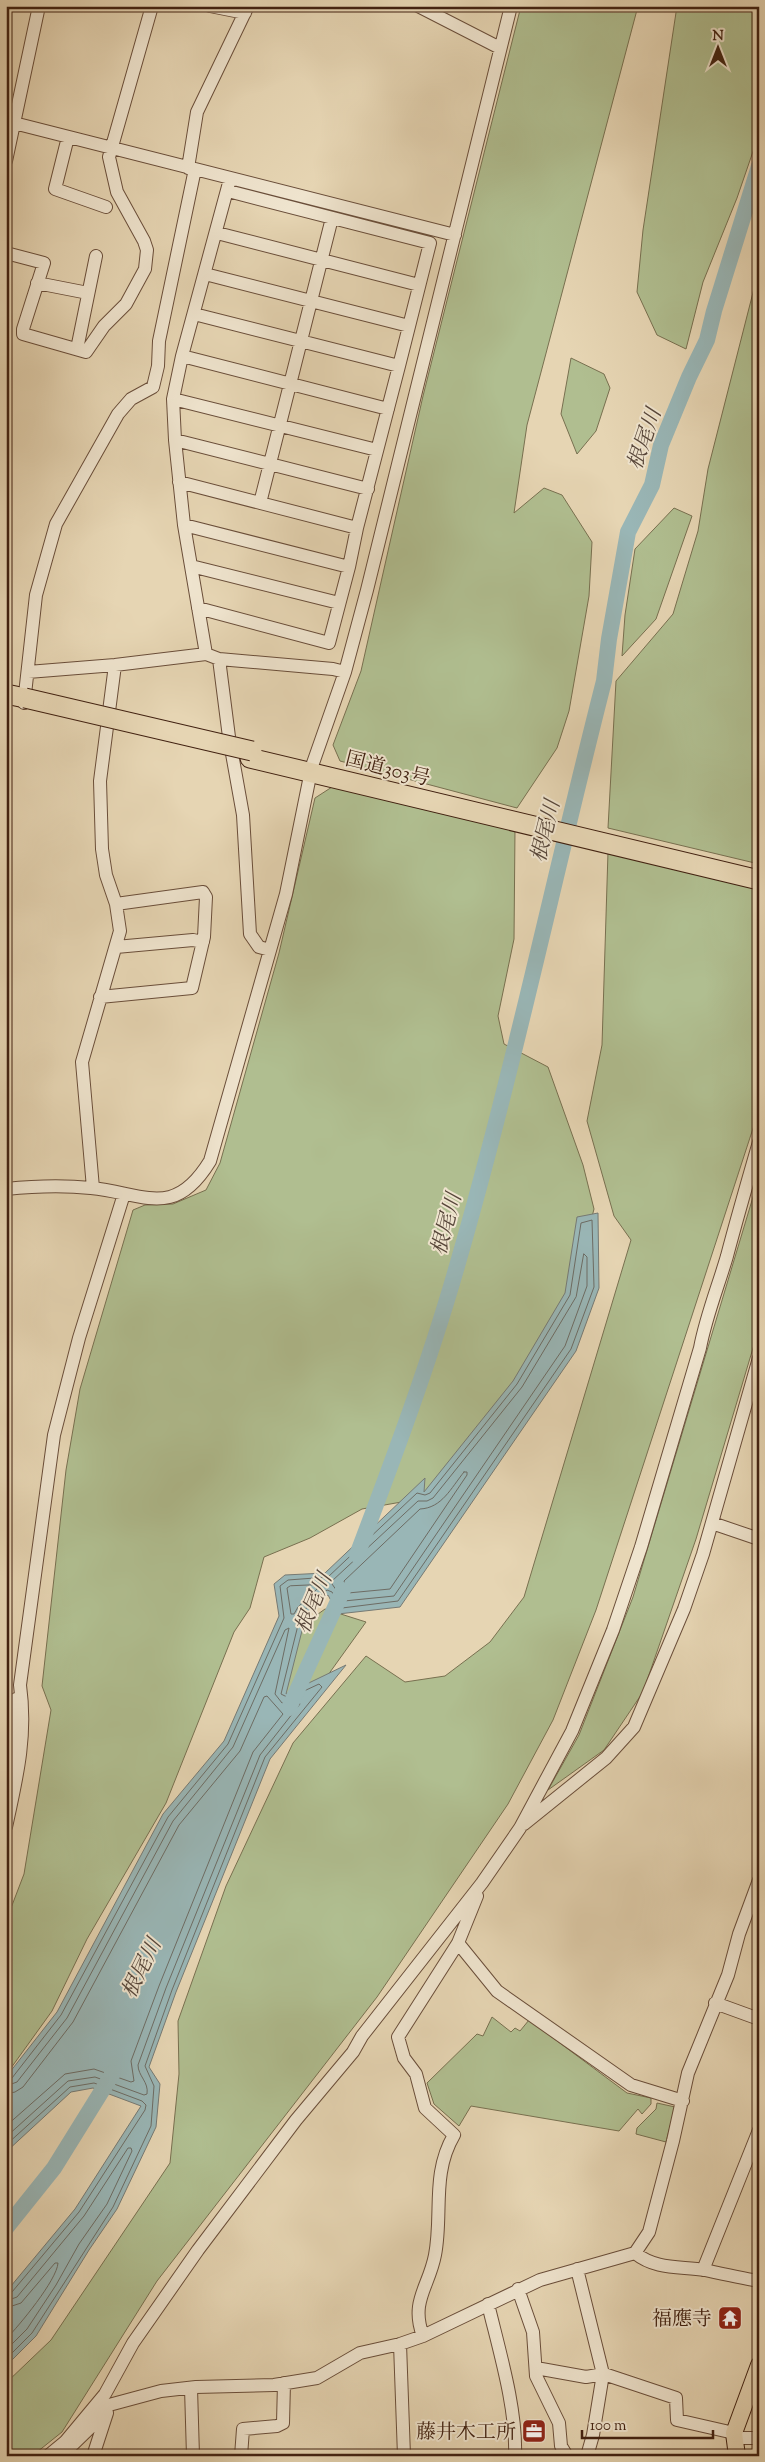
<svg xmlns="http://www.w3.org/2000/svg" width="765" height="2462" viewBox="0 0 765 2462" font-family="'Sorts Mill Goudy','Noto Serif JP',serif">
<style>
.green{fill:#b0be90;stroke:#787050}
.water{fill:#99b6b6;stroke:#767a74}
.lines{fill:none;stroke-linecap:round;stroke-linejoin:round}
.shore{stroke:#6d6c64;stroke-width:1}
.river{stroke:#99b6b6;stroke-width:16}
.minor-casing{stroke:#6a4e3a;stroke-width:14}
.major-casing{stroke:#412111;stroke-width:18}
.highway-casing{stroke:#412111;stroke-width:21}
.minor{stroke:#efe4ce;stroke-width:12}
.major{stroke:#e6d5b3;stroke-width:16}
.highway{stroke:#e6d5b3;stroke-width:19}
.highway-bridge-casing{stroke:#412111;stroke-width:21;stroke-linecap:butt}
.highway-bridge{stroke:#e6d5b3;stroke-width:19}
.labels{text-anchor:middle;stroke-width:4;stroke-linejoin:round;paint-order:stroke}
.street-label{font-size:20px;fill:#412111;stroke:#efe4ce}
.poi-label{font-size:20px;fill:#412111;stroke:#efe4ce;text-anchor:end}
.water-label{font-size:21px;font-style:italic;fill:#57463a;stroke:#efe4ce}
</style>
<rect width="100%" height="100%" fill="#e6d5b3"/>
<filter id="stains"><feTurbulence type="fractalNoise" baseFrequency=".004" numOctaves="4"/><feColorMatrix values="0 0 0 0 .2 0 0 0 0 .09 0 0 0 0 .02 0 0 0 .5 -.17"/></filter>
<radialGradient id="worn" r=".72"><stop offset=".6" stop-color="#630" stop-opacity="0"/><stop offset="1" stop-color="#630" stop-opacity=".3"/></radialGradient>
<!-- green -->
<path class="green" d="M 521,6 L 638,6 L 527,425 L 514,513 L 544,488 L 562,495 L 592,542 L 589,596 L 569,711 L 557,748 L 517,808 L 340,761 L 333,745 L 361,671 L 423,396 Z
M 677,6 L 759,6 L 759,134 L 737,198 L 703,282 L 686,349 L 657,335 L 637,292 L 643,230 Z
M 759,269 L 759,864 L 608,828 L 616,681 L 673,614 L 698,531 L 708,469 Z
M 571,358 L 604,374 L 610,388 L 596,431 L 577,454 L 561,414 Z
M 674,508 L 692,516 L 656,619 L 622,656 L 625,615 L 635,549 Z
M 332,787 L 515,829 L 514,939 L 498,1016 L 504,1044 L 548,1067 L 583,1165 L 594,1209 L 567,1313 L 441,1495 L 362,1509 L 310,1538 L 264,1557 L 250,1608 L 234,1632 L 166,1803 L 87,1939 L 52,2011 L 6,2075 L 6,1921 L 24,1874 L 51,1710 L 42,1686 L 66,1470 L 80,1389 L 133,1210 L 145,1205 L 173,1204 L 206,1190 L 220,1163 L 279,953 L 315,798 Z
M 608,852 L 759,889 L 759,1110 L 596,1610 L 553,1720 L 508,1804 L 377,1997 L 157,2281 L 62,2432 L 32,2456 L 6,2456 L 6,2383 L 51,2340 L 170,2163 L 179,2074 L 178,2021 L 226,1886 L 293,1743 L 366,1656 L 405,1682 L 445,1676 L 490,1642 L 524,1597 L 631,1240 L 614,1216 L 587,1121 L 602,1045 Z
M 759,1177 L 759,1328 L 696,1539 L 643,1692 L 604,1750 L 548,1790 L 579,1735 L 633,1597 Z
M 325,1609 L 366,1622 L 300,1714 L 252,1733 L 271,1648 Z
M 492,2017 L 511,2032 L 515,2028 L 520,2031 L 529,2020 L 627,2093 L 651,2098 L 651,2104 L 642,2114 L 638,2109 L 619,2131 L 471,2106 L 459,2126 L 434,2104 L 427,2083 L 477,2034 L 483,2036 Z
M 657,2103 L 675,2107 L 666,2142 L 636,2134 L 637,2128 L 656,2109 Z"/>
<!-- water -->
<path class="water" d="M 598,1213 L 599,1288 L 576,1351 L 400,1607 L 338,1614 L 328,1595 L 306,1615 L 286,1694 L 346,1665 L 270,1759 L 176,1992 L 149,2067 L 160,2084 L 156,2127 L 117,2209 L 89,2250 L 36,2336 L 6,2366 L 6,2292 L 75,2209 L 141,2106 L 93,2088 L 71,2092 L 6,2152 L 6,2077 L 57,2012 L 163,1814 L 224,1741 L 279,1616 L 274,1584 L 285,1575 L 325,1573 L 425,1478 L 424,1492 L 513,1381 L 565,1293 L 577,1217 Z"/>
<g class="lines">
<!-- shore -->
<path class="shore" d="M 584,1254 L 587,1257 L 587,1286 L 565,1346 L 394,1596 L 344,1601 L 332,1584 L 332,1581 L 418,1501 L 427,1501 L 433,1498 L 522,1387 L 576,1297 Z
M 464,1472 L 467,1472 L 467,1475 L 390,1589 L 348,1593 L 344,1581 L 420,1509 C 442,1508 451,1488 464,1472 Z
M 317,1585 L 317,1589 L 298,1607 L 294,1614 L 291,1614 L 287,1588 L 290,1586 Z
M 6,2080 L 12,2078 L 61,2015 L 168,1817 L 228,1744 L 284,1618 L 280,1586 L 288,1580 L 328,1577 L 417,1493 L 425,1495 L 430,1493 L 517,1384 L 570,1295 L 581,1223 L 592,1220 L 594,1287 L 571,1349 L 398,1601 L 342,1608 L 332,1592 L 327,1590 L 301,1613 L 281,1694 L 289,1698 L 319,1684 L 322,1687 L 265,1757 L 172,1990 L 145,2066 L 154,2086 L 151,2126 L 113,2207 L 32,2333 L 6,2359
M 6,2086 L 17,2082 L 67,2018 L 173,1821 L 233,1747 L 285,1630 L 289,1628 L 275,1694 L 282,1703 L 290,1704 L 298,1701 L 300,1704 L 260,1755 L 166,1988 L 138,2065 C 138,2076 149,2082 147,2094 L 144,2095 L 95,2077 L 68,2081 L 6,2137
M 6,2094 L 15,2092 L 23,2087 L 73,2022 L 179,1825 L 240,1751 L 264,1697 L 267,1696 L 283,1714 L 253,1752 L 159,1986 L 131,2061 L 134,2081 L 131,2082 L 94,2069 L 65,2074 L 6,2126
M 6,2145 L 70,2087 L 94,2083 L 142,2101 L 146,2105 L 145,2110 L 79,2212 L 12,2292 L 6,2294
M 6,2301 L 17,2297 L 84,2216 L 128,2148 L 131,2148 L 132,2151 L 107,2204 L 79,2244 L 56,2285 L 27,2329 L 6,2350
M 6,2308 L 21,2303 L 55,2263 L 58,2263 C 57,2280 19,2326 6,2339"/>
<!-- river -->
<path class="river" d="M 357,1555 C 393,1460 429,1364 457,1266 C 513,1073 554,876 604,681 L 609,639 L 628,532 L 652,485 L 661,445 L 689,377 L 707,340 L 714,311 L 759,166
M 289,1708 L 343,1590
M 6,2228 L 54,2168 L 113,2073"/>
<defs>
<path id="minor" d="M 210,6 L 245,13
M 418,6 L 500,48
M 6,121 L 455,235
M 68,137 L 55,189 L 106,207
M 6,161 L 39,6
M 188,168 L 197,112 L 248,6
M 230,179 L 182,356 L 173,399 L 175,440 L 184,525 L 206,654 L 219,659 L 333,669 L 345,672
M 217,233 L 419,285
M 6,253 L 44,263 L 23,329 L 23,334 L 86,352 L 104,326 L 126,304 L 145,269 L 147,250 L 144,241 L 117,192 L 109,157 L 152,6
M 205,274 L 409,326
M 37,283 L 88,293
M 194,314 L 399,366 L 430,243 L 228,191
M 77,349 L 96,256
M 182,356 L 388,409
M 173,399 L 377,450
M 175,440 L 368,489
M 179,482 L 357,528 L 349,567
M 260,503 L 332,218
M 184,525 L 349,567 L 329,643 L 198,608
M 357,528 L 399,366
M 191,566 L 339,603
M 219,659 L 229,737 L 243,815 L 250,934 L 259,947 L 270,950
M 28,672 L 115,665 L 206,654
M 24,703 L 36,595 L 56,524 L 118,414 L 131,399 L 153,387 L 158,366 L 159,341 L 195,169
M 116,947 L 193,940 L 203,942
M 100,997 L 192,988 L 204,937 L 206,897 L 203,892 L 116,904
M 93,1188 L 82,1062 L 120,931 L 116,904 L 106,875 L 102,849 L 100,781 L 115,665
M 6,1189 C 35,1186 62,1185 91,1188 C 144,1193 174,1220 210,1161 L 286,894 L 312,766 L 345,672 L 367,590 L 511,6
M 712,1523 L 759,1539
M 6,1771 L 16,1699
M 524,1824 L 606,1758 L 634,1727 L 684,1609 L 703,1554 L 759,1358
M 6,1827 C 17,1777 27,1736 20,1685 L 54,1435 L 79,1338 L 124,1194
M 458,1943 L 497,1991 L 631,2085 L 683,2101
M 715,2003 L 759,2019
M 635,2253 C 656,2270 680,2266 705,2270 C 723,2274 741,2278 759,2281
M 577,2269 L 603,2374 L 593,2435 L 587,2456
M 703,2270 L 759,2130
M 518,2289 L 533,2332 L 536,2376 L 559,2423 L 561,2446 L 567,2456
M 488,2304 C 499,2350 517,2409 515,2456
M 423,2336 C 410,2301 429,2287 435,2255 C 443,2214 431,2174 454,2135 L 425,2108 L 416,2074 L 404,2058 L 398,2037 L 458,1943 L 477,1896
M 400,2344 L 404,2456
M 536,2368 L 586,2377 L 604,2374 L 676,2398 L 677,2420 L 734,2433
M 191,2388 L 193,2456
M 734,2438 L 759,2438
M 48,2456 L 65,2442 L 105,2394 L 133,2343 L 198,2250 L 296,2120 L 353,2052 L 362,2036 L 482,1883 L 520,1828 L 572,1731 L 613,1630 L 641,1547 L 700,1348 C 706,1316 718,1287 727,1256 C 737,1218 748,1180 759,1142
M 61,2456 L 95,2423 L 109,2405 L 161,2391 L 196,2387 L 274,2385 L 317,2378 L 360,2353 L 400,2344 L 423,2336 L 540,2280 L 635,2253 L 649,2232 L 673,2141 L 688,2073 L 728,1975 L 739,1934 L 759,1880
M 93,2456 L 107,2413
M 241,2456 L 243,2429 L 277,2426 L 283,2423 L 284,2383"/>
<path id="major" d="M 737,2456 L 734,2433 L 759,2365"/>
<path id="highway" d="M 6,694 L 25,698
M 250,758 L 759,880"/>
</defs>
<!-- minor casing -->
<use href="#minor" class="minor-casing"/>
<!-- major casing -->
<use href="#major" class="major-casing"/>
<!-- highway casing -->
<use href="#highway" class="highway-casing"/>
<!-- minor -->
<use href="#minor" class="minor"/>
<!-- major -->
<use href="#major" class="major"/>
<!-- highway -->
<use href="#highway" class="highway"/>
<defs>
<path id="highway-bridge" d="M 25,698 L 252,751"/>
</defs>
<!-- highway-bridge casing -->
<use href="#highway-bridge" class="highway-bridge-casing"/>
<!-- highway-bridge -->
<use href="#highway-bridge" class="highway-bridge"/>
</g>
<!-- icons -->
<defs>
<symbol id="temple-square" viewBox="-11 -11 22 22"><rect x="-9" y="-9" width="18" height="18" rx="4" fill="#8f2418" stroke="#efe4ce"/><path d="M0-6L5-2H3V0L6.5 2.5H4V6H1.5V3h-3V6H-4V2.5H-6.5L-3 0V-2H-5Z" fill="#fff"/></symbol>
<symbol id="office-square" viewBox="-11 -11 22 22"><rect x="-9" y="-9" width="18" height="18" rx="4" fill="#8f2418" stroke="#efe4ce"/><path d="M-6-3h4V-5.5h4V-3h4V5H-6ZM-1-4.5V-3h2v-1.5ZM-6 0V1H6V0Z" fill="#fff"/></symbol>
</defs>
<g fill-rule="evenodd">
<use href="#temple-square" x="716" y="2304" width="28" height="28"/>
<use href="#office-square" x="520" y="2417" width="28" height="28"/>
</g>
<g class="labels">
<!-- street labels -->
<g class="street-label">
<text transform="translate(388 768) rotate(14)" y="7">国道303号</text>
</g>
<!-- poi labels -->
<g class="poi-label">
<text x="712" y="2325">福應寺</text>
<text x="516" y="2438">藤井木工所</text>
</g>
<!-- water labels -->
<g class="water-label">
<text transform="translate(644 439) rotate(-71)" y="7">根尾川</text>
<text transform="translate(545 831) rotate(-76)" y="7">根尾川</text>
<text transform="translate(446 1224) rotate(-75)" y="7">根尾川</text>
<text transform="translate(313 1603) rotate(-67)" y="7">根尾川</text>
<text transform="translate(141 1968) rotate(-64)" y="7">根尾川</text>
</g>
</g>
<!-- margin -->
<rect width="765" height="2462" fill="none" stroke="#e6d5b3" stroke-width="25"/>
<rect x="8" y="8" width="750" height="2447" fill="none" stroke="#412111" stroke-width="2.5"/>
<rect x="12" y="12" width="740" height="2437" fill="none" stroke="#412111"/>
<!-- north arrow -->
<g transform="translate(718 48)" stroke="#efe4ce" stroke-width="4" paint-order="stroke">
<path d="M0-4L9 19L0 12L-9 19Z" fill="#412111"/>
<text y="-8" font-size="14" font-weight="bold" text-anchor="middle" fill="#412111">N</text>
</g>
<!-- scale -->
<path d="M582 2430v8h131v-8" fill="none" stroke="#412111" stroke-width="2.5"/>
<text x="590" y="2430" font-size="15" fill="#412111" stroke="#efe4ce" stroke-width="4" paint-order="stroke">100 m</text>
<rect width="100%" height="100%" filter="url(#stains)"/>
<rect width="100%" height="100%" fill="url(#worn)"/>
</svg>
